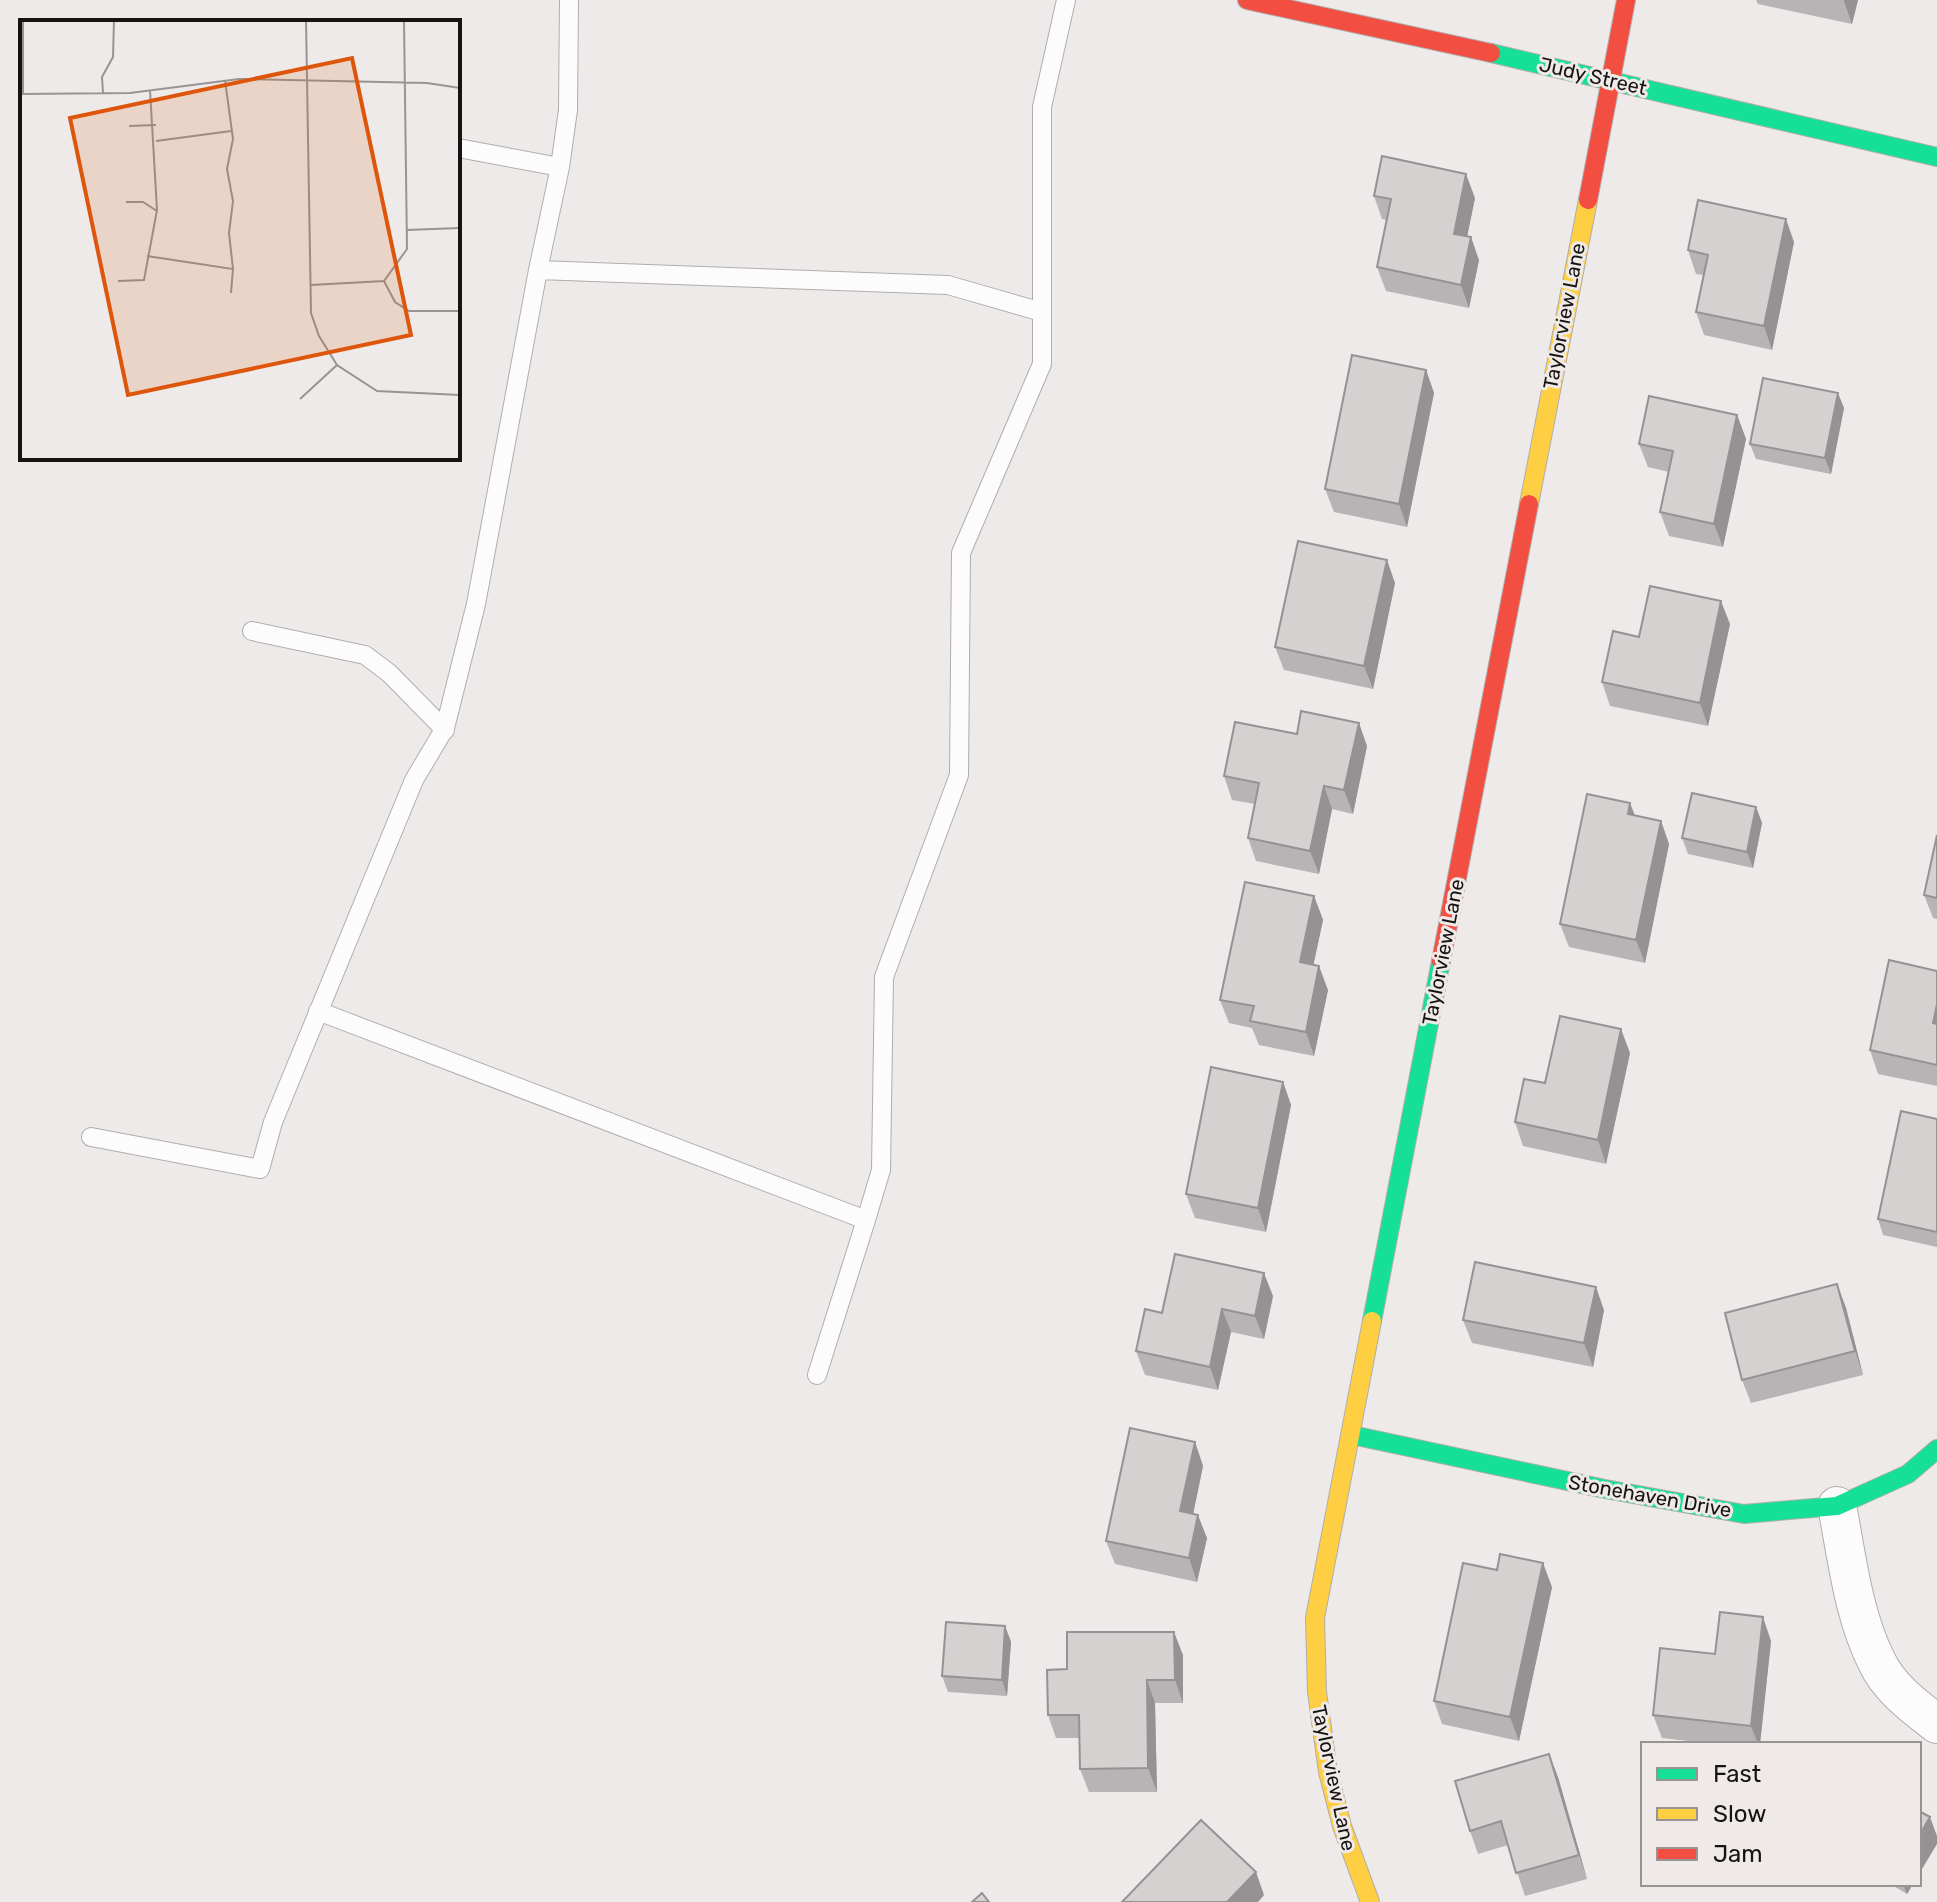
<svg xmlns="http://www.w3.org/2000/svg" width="1937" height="1902" viewBox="0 0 1937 1902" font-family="Rubik,sans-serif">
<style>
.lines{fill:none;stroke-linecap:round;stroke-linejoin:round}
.lane-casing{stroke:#b0aeac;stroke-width:20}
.street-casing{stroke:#b0aeac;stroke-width:40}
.fast-casing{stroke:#b0aeac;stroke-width:20}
.slow-casing{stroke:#b0aeac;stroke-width:20}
.jam-casing{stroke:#b0aeac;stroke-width:20}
.lane{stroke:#fcfcfc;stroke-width:18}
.street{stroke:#fcfcfc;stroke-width:38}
.fast{stroke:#16e098;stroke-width:18}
.slow{stroke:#ffcf43;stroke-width:18}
.jam{stroke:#f24e42;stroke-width:18}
.wall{fill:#b6b4b4}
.shaded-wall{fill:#949292}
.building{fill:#d4d1d1;stroke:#949292;stroke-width:2}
.labels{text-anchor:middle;stroke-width:6;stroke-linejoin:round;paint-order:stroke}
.street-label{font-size:20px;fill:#161413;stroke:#efe9e7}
.inset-road{fill:none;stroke:#979493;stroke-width:2}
.view{fill:#de560c;fill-opacity:0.15;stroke:#de560c;stroke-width:4}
.inset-edge{fill:none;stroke:#161413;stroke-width:4}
</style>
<rect width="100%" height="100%" fill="#edeae9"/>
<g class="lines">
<defs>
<path id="lane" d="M 458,148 L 560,167
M 538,270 L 948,285 L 1042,312
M 252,631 L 365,655 L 389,673 L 445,730
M 318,1011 L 866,1220 L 817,1375
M 91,1137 L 260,1169 L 273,1122 L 414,780 L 445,728 L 476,604 L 538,270 L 560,167 L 568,110 L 569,0
M 866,1220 L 881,1170 L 884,977 L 959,775 L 961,553 L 1042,364 L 1042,107 L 1066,0"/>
<path id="street" d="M 1837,1506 C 1847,1557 1853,1615 1877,1662 C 1889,1688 1915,1707 1937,1724"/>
<path id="fast" d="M 1491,53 L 1937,157
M 1372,1321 L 1441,961
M 1352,1435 L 1605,1489 L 1744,1514 L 1837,1506 L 1908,1474 L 1937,1449"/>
<path id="slow" d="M 1529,504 L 1588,200
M 1370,1902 L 1342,1826 L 1328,1772 L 1317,1692 L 1315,1618 L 1372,1321"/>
<path id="jam" d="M 1247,0 L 1491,53
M 1588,200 L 1626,0
M 1441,961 L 1529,504"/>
</defs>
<!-- lane casing -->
<use href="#lane" class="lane-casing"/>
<!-- street casing -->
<use href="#street" class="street-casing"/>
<!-- fast casing -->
<use href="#fast" class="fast-casing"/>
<!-- slow casing -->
<use href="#slow" class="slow-casing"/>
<!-- jam casing -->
<use href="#jam" class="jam-casing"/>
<!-- lane -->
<use href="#lane" class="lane"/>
<!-- street -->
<use href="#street" class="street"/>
<!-- fast -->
<use href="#fast" class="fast"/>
<!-- slow -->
<use href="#slow" class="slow"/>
<!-- jam -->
<use href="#jam" class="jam"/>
</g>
<!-- wall -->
<path class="wall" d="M 1756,0 L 1858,0 L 1852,24 L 1758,4 Z
M 1374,196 L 1475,198 L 1467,236 L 1479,260 L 1469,308 L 1386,291 L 1377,267 L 1387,220 L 1382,219 Z
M 1794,242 L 1772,350 L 1704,335 L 1696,312 L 1703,275 L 1696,274 L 1688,250 Z
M 1426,370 L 1434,393 L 1407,527 L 1334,512 L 1325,489 Z
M 1844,408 L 1831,474 L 1756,459 L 1750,444 Z
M 1737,415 L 1746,439 L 1723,547 L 1669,536 L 1660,512 L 1669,472 L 1648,467 L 1639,444 Z
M 1395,583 L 1373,689 L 1284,670 L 1275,647 Z
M 1730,624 L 1708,726 L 1610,706 L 1602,682 L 1639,637 Z
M 1297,734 L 1367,746 L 1353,814 L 1332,809 L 1319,874 L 1256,861 L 1248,838 L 1255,804 L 1232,800 L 1224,776 Z
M 1756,807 L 1762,823 L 1753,868 L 1688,854 L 1682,838 Z
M 1635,815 L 1661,821 L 1669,844 L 1645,963 L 1569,947 L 1560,924 Z
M 1937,835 L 1937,919 L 1933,918 L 1924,895 Z
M 1314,896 L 1323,920 L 1313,965 L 1328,990 L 1314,1056 L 1259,1045 L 1252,1028 L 1229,1023 L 1220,1000 Z
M 1937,971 L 1937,1086 L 1878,1074 L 1870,1050 Z
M 1630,1053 L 1606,1164 L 1523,1146 L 1515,1122 L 1545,1083 Z
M 1283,1082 L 1291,1105 L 1266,1232 L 1195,1218 L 1186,1194 Z
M 1937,1119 L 1937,1247 L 1883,1235 L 1878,1219 Z
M 1837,1284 L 1846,1308 L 1863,1375 L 1751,1403 L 1742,1380 Z
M 1273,1296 L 1264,1339 L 1231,1332 L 1218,1390 L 1145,1375 L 1136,1351 L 1162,1313 Z
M 1604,1310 L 1593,1367 L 1472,1343 L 1463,1320 Z
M 1195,1442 L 1203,1466 L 1193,1514 L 1207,1538 L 1197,1582 L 1115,1564 L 1106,1541 Z
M 1497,1570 L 1552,1587 L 1519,1741 L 1442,1724 L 1434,1701 Z
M 1005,1626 L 1011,1642 L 1007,1696 L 948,1692 L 942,1676 Z
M 1771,1641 L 1760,1744 L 1715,1744 L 1662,1738 L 1653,1715 L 1715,1654 Z
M 1183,1655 L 1183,1703 L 1155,1703 L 1157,1792 L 1089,1792 L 1080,1769 L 1080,1738 L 1056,1738 L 1048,1715 L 1067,1669 Z
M 1558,1777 L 1587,1879 L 1525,1896 L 1508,1845 L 1478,1854 L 1470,1831 Z
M 1890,1884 L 1913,1884 L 1907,1894 Z"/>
<!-- shaded-wall -->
<path class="shaded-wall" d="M 1844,0 L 1858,0 L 1852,24 L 1844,1 Z
M 1466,174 L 1475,198 L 1463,257 L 1454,234 Z
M 1786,219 L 1794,242 L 1772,350 L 1764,326 Z
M 1471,237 L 1479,260 L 1469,308 L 1461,285 Z
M 1426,370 L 1434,393 L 1407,527 L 1399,504 Z
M 1838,393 L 1844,408 L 1831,474 L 1825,458 Z
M 1737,415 L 1746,439 L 1723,547 L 1714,524 Z
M 1387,560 L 1395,583 L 1373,689 L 1364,666 Z
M 1721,601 L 1730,624 L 1708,726 L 1700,703 Z
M 1359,723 L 1367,746 L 1353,814 L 1344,790 Z
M 1324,786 L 1332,809 L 1319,874 L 1310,851 Z
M 1630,803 L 1639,826 L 1628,814 Z
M 1756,807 L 1762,823 L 1753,868 L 1747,852 Z
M 1661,821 L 1669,844 L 1645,963 L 1636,940 Z
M 1314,896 L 1323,920 L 1309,986 L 1300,962 Z
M 1319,966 L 1328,990 L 1314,1056 L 1306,1032 Z
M 1937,1004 L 1937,1034 L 1933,1023 Z
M 1621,1029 L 1630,1053 L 1606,1164 L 1598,1140 Z
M 1283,1082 L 1291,1105 L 1266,1232 L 1258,1208 Z
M 1264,1273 L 1273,1296 L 1264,1339 L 1255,1316 Z
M 1837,1284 L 1846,1308 L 1863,1375 L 1855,1351 Z
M 1596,1287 L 1604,1310 L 1593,1367 L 1584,1343 Z
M 1222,1309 L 1231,1332 L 1218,1390 L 1210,1367 Z
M 1195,1442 L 1203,1466 L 1189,1534 L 1180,1511 Z
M 1198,1515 L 1207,1538 L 1197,1582 L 1189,1558 Z
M 1543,1563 L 1552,1587 L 1519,1741 L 1510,1717 Z
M 1763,1617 L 1771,1641 L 1760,1744 L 1758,1744 L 1751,1726 Z
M 1005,1626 L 1011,1642 L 1007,1696 L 1002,1680 Z
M 1174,1632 L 1183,1655 L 1183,1703 L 1175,1680 Z
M 1147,1680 L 1155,1703 L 1157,1792 L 1148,1768 Z
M 1549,1754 L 1558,1777 L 1587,1879 L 1579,1855 Z
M 1930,1817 L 1937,1836 L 1937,1844 L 1919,1874 L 1919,1836 Z
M 1256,1872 L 1264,1895 L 1258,1902 L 1227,1902 Z
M 1903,1884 L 1913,1884 L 1907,1894 Z"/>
<!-- building -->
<path class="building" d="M 1382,156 L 1466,174 L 1454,234 L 1471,237 L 1461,285 L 1377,267 L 1391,199 L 1374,196 Z
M 1698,200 L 1786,219 L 1764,326 L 1696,312 L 1708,255 L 1688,250 Z
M 1352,355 L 1426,370 L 1399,504 L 1325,489 Z
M 1763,378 L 1838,393 L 1825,458 L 1750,444 Z
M 1649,396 L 1737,415 L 1714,524 L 1660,512 L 1673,451 L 1639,444 Z
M 1298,541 L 1387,560 L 1364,666 L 1275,647 Z
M 1650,586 L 1721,601 L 1700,703 L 1602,682 L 1613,631 L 1639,637 Z
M 1301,711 L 1359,723 L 1344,790 L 1324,786 L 1310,851 L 1248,838 L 1259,783 L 1224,776 L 1235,722 L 1297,734 Z
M 1692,793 L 1756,807 L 1747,852 L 1682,838 Z
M 1587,794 L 1630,803 L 1628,814 L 1661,821 L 1636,940 L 1560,924 Z
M 1937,835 L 1937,898 L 1924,895 Z
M 1245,882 L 1314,896 L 1300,962 L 1319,966 L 1306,1032 L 1250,1021 L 1254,1006 L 1220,1000 Z
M 1889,960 L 1937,971 L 1937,1004 L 1933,1023 L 1937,1024 L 1937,1065 L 1870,1050 Z
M 1560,1016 L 1621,1029 L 1598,1140 L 1515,1122 L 1524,1079 L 1545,1083 Z
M 1211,1067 L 1283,1082 L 1258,1208 L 1186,1194 Z
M 1901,1111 L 1937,1119 L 1937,1232 L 1878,1219 Z
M 1175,1254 L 1264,1273 L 1255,1316 L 1222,1309 L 1210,1367 L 1136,1351 L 1145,1309 L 1162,1313 Z
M 1475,1262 L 1596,1287 L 1584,1343 L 1463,1320 Z
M 1837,1284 L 1855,1351 L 1742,1380 L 1725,1313 Z
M 1130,1428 L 1195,1442 L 1180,1511 L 1198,1515 L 1189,1558 L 1106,1541 Z
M 1500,1554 L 1543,1563 L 1510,1717 L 1434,1701 L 1463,1563 L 1497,1570 Z
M 1720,1612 L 1763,1617 L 1751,1726 L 1653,1715 L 1660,1648 L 1715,1654 Z
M 946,1622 L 1005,1626 L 1002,1680 L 942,1676 Z
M 1067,1632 L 1174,1632 L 1175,1680 L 1147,1680 L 1148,1768 L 1080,1769 L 1079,1715 L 1048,1715 L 1047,1670 L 1067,1669 Z
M 1549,1754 L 1579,1855 L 1516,1873 L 1501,1821 L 1470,1831 L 1455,1781 Z
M 1919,1811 L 1930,1817 L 1919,1836 Z
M 1201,1820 L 1256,1872 L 1227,1902 L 1122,1902 Z
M 982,1893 L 989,1902 L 972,1902 Z"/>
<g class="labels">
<!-- street labels -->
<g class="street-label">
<text transform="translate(1593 76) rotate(13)" y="7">Judy Street</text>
<text transform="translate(1564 316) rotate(-79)" y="7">Taylorview Lane</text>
<text transform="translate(1443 952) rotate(-79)" y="7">Taylorview Lane</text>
<text transform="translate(1650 1496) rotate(10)" y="7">Stonehaven Drive</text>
<text transform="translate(1334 1778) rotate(78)" y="7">Taylorview Lane</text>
</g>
</g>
<!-- overview -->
<g transform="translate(20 20)">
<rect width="440" height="440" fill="#edeae9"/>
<path class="inset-road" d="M 286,0 L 291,293 L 299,316 L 317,345 L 357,371 L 440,375M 205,60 L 213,119 L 207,149 L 213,181 L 209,213 L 213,249M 83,73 L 82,57 L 93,37 L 94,0M 0,74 L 110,73 L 219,59 L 407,63 L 440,68M 3,74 L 3,0M 109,106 L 136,105M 136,121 L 211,111M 106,182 L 123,182 L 137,191M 387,210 L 440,208M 127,236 L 213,249 L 211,273M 98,261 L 124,260 L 137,190 L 130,70M 364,261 L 375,282 L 389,291 L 440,291M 291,265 L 364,261 L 387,229 L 384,0M 280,379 L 317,345"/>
<path class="view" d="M 332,38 L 391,315 L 108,375 L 50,98 Z"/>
<rect width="440" height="440" class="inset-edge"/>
</g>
<!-- legend -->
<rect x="1641" y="1742" width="280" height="144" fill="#efe9e7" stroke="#989492" stroke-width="2"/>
<rect x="1657" y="1768" width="40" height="12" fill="#16e098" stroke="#989492" stroke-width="2"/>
<text x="1713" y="1782" font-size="24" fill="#161413">Fast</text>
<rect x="1657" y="1808" width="40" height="12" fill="#ffcf43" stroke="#989492" stroke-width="2"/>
<text x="1713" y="1822" font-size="24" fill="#161413">Slow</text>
<rect x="1657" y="1848" width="40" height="12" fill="#f24e42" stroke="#989492" stroke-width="2"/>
<text x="1713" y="1862" font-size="24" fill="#161413">Jam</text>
</svg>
